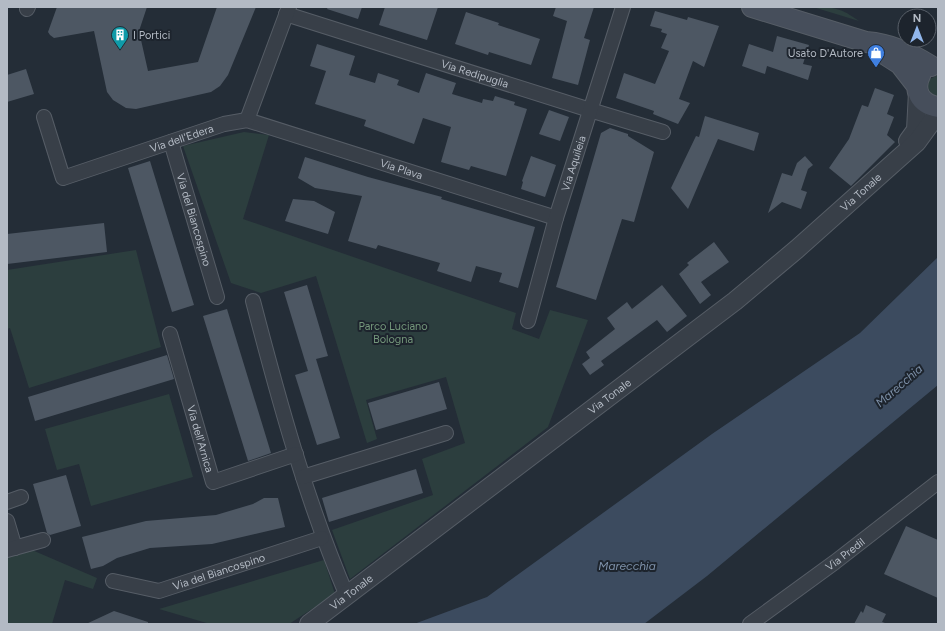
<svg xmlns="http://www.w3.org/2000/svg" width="945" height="631" viewBox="0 0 945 631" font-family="Figtree,sans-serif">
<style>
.green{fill:#2c3e3e}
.water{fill:#3c4b5f}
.building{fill:#4d5763}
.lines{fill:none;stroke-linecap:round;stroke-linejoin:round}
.minor-casing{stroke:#565d66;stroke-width:16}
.tertiary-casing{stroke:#565d66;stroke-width:20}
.secondary-casing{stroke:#565d66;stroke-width:22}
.minor{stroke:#383f48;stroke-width:14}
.tertiary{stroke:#383f48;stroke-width:18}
.secondary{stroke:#464e5b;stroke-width:20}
.labels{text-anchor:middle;stroke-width:4;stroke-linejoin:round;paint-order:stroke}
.poi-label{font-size:11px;fill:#b3bac4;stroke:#1d242d;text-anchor:start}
.street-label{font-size:11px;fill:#b3bac4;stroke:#1d242d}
.park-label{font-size:11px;fill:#74977b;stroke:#1d242d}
.water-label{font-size:12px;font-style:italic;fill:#7e91a9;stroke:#1d242d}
</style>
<rect width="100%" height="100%" fill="#242d37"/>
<!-- green -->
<path class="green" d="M 813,7 C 834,7 841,8 859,21 Z
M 938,75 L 938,97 L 931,94 L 927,85 L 930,79 Z
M 244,132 L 269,135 L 243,219 L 516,313 L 512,329 L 539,339 L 550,310 L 588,320 L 548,427 L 350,579 L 332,530 L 433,495 L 422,459 L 465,443 L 446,377 L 366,400 L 377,439 L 367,443 L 316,276 L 261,293 L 231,283 L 183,146 Z
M 136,250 L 161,347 L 29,388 L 10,328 L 7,329 L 7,270 Z
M 169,394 L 193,477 L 91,506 L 79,464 L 57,470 L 45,429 Z
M 32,550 L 97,578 L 93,589 L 65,580 L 52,624 L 7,624 L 7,557 Z
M 324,560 L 335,594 L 289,624 L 210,624 L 159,609 Z"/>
<!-- water -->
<path class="water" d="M 938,257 L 938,385 L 707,576 L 644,624 L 414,624 L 487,597 L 712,434 L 860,333 Z"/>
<!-- building -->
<path class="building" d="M 57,7 L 147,7 L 139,31 L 148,71 L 198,62 L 217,7 L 256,7 L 228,75 L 220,86 L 211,92 L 136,109 L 126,108 L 113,100 L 107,92 L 94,31 L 54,38 L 50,35 L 48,32 Z
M 328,7 L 362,7 L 358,19 L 327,9 Z
M 385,7 L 438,7 L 427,40 L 379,25 Z
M 556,7 L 594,7 L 584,38 L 590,40 L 578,85 L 552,78 L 567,21 L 553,16 Z
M 655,11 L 687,20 L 688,17 L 719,26 L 704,67 L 693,61 L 679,99 L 690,103 L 678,124 L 653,114 L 654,111 L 616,98 L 624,73 L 655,84 L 669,51 L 661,48 L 667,34 L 661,32 L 662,29 L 650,26 Z
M 466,12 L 499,23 L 498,25 L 540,39 L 531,65 L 489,52 L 488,55 L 455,44 Z
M 777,36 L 809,45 L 803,64 L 812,66 L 808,80 L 767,66 L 765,74 L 742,66 L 749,44 L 773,52 Z
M 317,44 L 355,56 L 349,75 L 375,83 L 378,73 L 399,80 L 397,85 L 419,93 L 426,73 L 456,83 L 452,94 L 482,103 L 483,99 L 493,101 L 495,96 L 515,102 L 514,105 L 527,109 L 506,176 L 471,166 L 469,170 L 441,162 L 451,127 L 423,118 L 414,144 L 364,126 L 366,120 L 315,104 L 326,71 L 310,66 Z
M 26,69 L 34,94 L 7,102 L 7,75 Z
M 875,88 L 894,95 L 887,114 L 894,117 L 887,135 L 895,142 L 851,186 L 829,168 L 849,139 L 862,105 L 868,107 Z
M 549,110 L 569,117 L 560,141 L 539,134 Z
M 705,116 L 759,133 L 754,151 L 718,139 L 688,209 L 671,188 L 696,136 L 699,137 Z
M 610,128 L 628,134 L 628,136 L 654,152 L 634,222 L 622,219 L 596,300 L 556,287 L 601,133 Z
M 531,156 L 556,165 L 545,197 L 521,189 L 523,182 L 522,181 Z
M 805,156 L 813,165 L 808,169 L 801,190 L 807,192 L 801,209 L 782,202 L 768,213 L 782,173 L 792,176 L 797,163 Z
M 305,157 L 368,177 L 442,197 L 441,199 L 535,227 L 518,288 L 499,282 L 502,273 L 476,266 L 471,282 L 437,271 L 440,263 L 378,245 L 376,249 L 348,241 L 362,196 L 315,188 L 298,178 Z
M 150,161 L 194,305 L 172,312 L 128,168 Z
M 293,199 L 314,201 L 335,212 L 328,234 L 285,221 Z
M 104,223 L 107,252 L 7,264 L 7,234 Z
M 714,242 L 729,262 L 701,282 L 711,295 L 700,304 L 679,274 L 689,265 L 687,263 Z
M 307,285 L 328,356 L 316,359 L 340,438 L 317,445 L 295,375 L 308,371 L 284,292 Z
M 662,285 L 687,316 L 667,332 L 657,320 L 601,361 L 604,365 L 590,375 L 582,364 L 590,358 L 586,352 L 615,329 L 607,318 L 627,302 L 632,309 Z
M 227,309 L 271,453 L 248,461 L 203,316 Z
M 167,355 L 174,379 L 35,421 L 28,397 Z
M 439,382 L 447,409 L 376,430 L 368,403 Z
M 416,469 L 423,493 L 329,522 L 322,498 Z
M 66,475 L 81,526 L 50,535 L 47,533 L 33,484 Z
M 264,498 L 278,498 L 285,527 L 212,544 L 150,548 L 117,558 L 103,566 L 91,569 L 82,537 L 146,521 L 216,515 L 253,504 Z
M 906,526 L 938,540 L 938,598 L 884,574 Z
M 866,605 L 886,614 L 882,622 L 888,624 L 854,624 L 861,611 L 863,613 Z
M 114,611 L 148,622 L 148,624 L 86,624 Z"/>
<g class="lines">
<defs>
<g id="minor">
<path d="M 27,9 L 28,7"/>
<path id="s1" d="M 286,14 L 590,110 L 663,132"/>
<path id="s2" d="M 44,117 L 63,178 L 224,124 L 247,120 L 556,218"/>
<path d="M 247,120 L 289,7"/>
<path id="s3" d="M 171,142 L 217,297"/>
<path d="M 253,301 C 279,401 306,500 347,596"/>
<path id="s4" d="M 528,321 L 556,218 L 623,7"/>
<path id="s5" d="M 170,334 L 213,482 L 296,454"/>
<path d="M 303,477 L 446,433"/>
<path d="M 7,502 L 21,497"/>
<path d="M 7,521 L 15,548"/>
<path d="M 7,550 L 43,540"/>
<path id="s6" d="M 113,581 L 159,591 L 322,538"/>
<path id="s7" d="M 750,624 L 835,562 L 938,482"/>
</g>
<g id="tertiary">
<path d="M 908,141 L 916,130 L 918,92"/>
<path id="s8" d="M 309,624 L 735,301 L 797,249 L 917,142 L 938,113"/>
</g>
<path id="secondary" d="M 752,7 L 866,42 C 891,44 910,53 931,66
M 878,50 L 900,64 L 917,86
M 921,73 C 912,90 920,104 938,107"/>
</defs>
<!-- minor casing -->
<use href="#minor" class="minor-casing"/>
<!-- tertiary casing -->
<use href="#tertiary" class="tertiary-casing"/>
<!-- secondary casing -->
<use href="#secondary" class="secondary-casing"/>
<!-- minor -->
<use href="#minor" class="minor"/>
<!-- tertiary -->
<use href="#tertiary" class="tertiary"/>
<!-- secondary -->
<use href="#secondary" class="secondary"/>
</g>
<!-- icons -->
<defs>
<symbol id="building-pin" viewBox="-11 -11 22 30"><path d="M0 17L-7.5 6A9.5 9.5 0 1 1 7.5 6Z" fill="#0f9aa8" stroke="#1d242d"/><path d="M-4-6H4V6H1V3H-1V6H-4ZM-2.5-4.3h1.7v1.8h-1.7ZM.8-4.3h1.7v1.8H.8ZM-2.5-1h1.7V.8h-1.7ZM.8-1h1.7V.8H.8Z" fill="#fff"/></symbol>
<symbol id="shop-pin" viewBox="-11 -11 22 30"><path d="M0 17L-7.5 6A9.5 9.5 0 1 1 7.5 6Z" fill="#3f7fe0" stroke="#1d242d"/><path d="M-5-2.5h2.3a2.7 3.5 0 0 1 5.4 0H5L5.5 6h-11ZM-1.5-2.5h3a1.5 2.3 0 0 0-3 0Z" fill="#fff"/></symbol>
</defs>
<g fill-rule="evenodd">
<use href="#building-pin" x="110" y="25" width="20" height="27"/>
<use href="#shop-pin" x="866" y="43" width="20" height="27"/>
</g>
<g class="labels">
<!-- poi labels -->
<g class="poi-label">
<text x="133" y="39">I Portici</text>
<text x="863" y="57" text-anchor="end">Usato D'Autore</text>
</g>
<!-- street labels -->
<g class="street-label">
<text dy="4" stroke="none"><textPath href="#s1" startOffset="198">Via Redipuglia</textPath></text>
<text dy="4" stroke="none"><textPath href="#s2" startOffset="189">Via dell'Edera</textPath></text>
<text dy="4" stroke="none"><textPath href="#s4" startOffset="164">Via Aquileia</textPath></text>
<text dy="4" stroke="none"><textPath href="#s2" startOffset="419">Via Plava</textPath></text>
<text dy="4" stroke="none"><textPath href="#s8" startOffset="701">Via Tonale</textPath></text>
<text dy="4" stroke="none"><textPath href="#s3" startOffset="81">Via del Biancospino</textPath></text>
<text dy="4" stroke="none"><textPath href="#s8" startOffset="377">Via Tonale</textPath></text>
<text dy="4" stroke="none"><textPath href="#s5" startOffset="109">Via dell'Arnica</textPath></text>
<text dy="4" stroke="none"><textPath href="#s7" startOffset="118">Via Predil</textPath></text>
<text dy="4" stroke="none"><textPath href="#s6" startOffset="110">Via del Biancospino</textPath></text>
<text dy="4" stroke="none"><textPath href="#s8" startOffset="53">Via Tonale</textPath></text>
</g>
<!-- park labels -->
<g class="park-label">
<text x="393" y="330">Parco Luciano<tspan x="393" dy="13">Bologna</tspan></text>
</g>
<!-- water labels -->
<g class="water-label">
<text transform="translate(899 386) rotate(-41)" y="4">Marecchia</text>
<text x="627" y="570">Marecchia</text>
</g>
</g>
<!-- border -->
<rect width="945" height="631" fill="none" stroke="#b3bac4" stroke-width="16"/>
<!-- north arrow -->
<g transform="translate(917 28)"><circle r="19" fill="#1d242d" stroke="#596069"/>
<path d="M0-3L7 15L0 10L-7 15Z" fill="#91b6eb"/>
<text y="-6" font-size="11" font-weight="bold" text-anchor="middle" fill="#b3bac4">N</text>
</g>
</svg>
